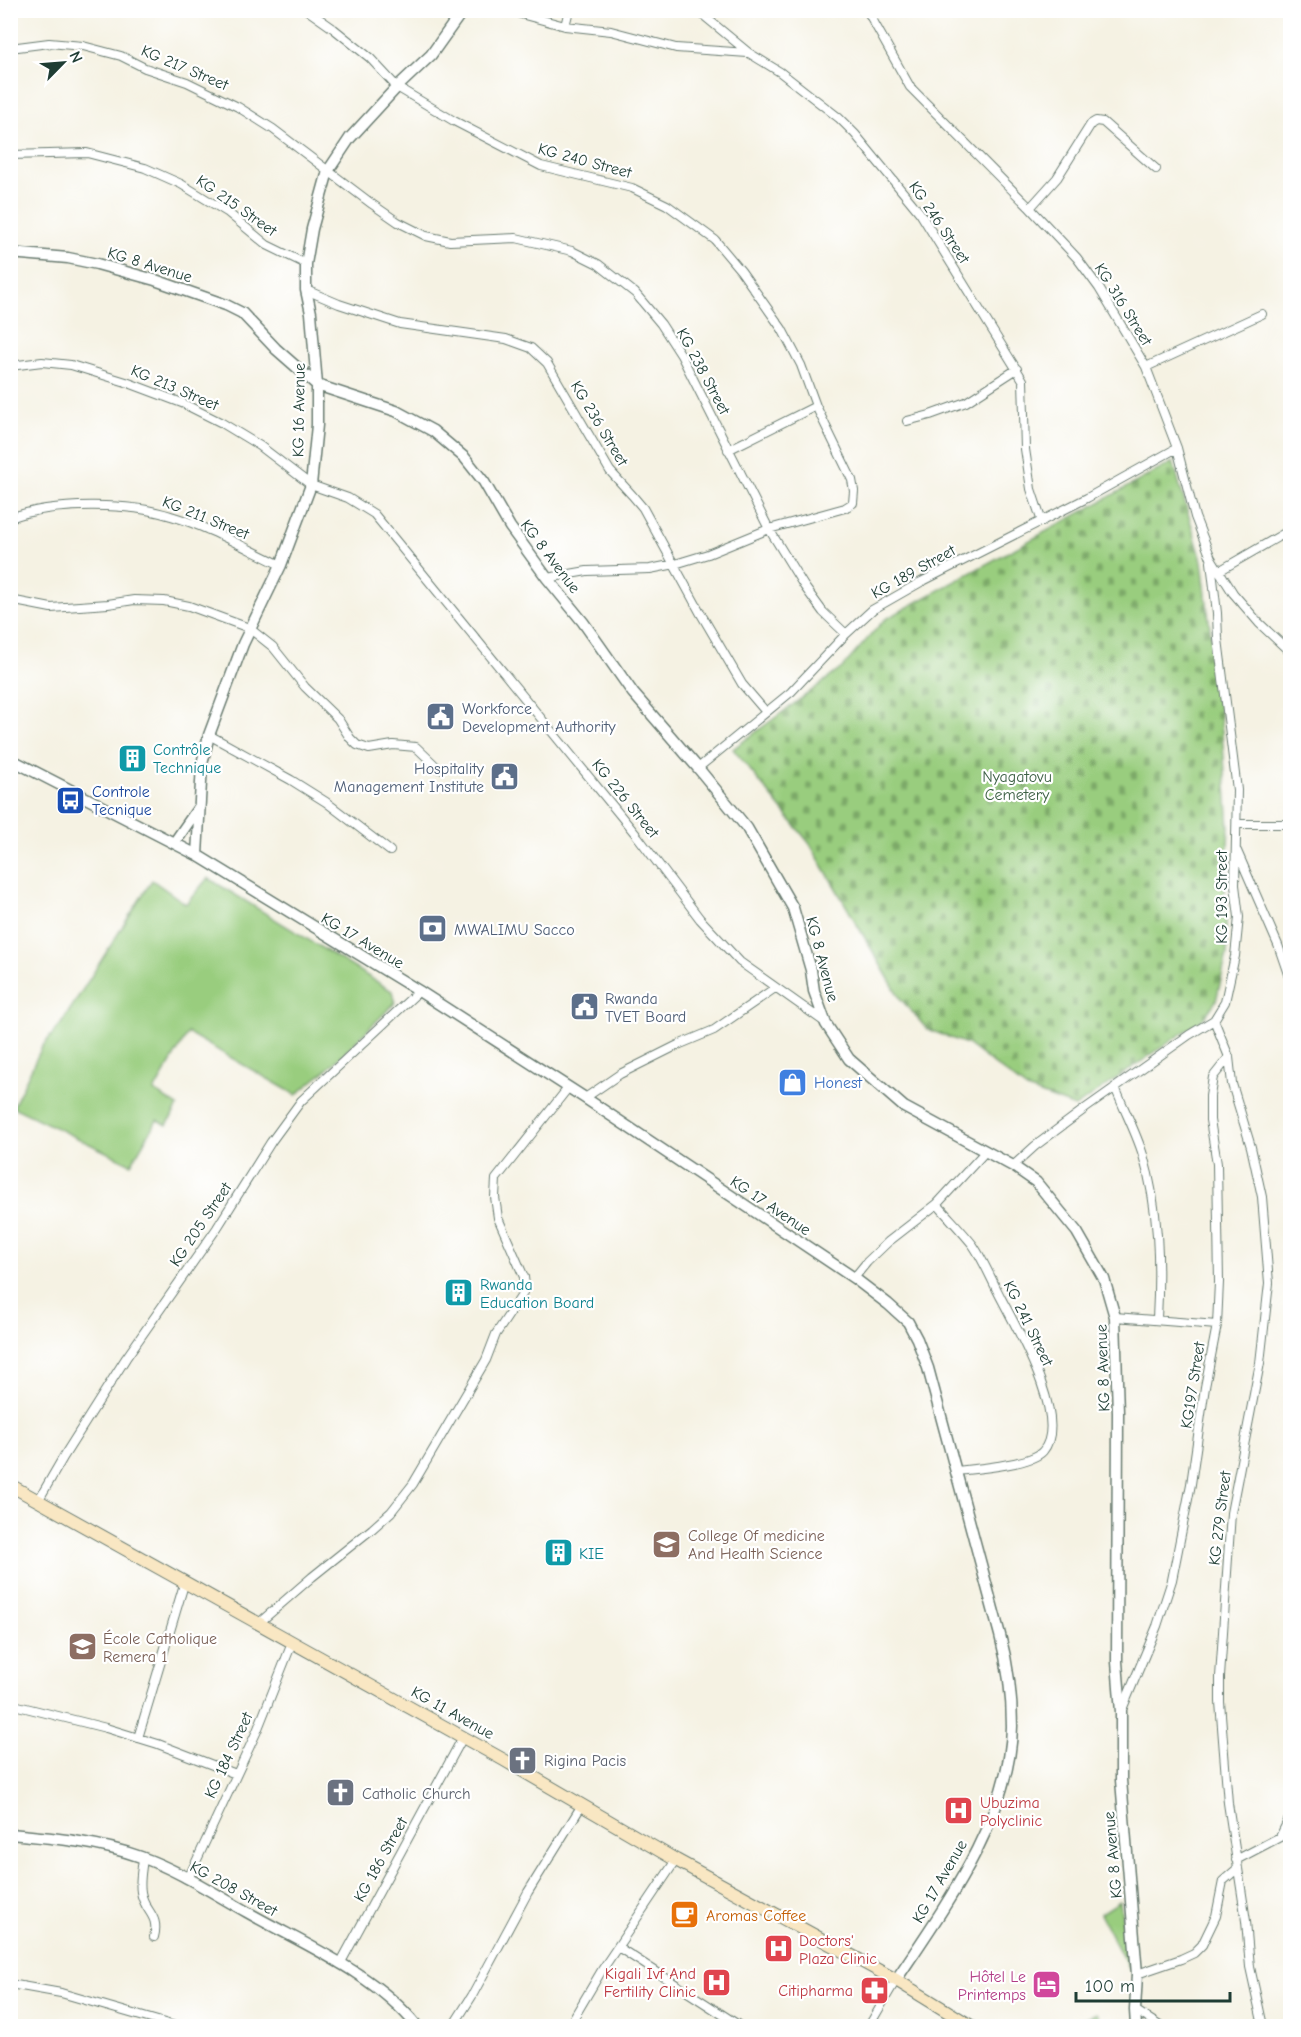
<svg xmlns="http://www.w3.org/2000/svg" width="1301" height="2037" viewBox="0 0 1301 2037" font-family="'Comic Neue',sans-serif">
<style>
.green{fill:#99cd7e;stroke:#5c8559;stroke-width:1.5}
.cemetery{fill:url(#cemetery-stones);stroke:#5c8559;stroke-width:1.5}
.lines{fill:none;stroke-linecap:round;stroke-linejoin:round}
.minor-casing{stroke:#6a7c71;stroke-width:10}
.tertiary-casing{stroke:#6a7c71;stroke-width:13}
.secondary-casing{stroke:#6a7c71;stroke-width:14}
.minor{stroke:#fff;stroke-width:8}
.tertiary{stroke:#fff;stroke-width:10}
.secondary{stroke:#f9e7c3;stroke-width:12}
.labels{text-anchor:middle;stroke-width:4.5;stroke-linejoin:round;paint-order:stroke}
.street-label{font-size:16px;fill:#1f3d34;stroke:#fff}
.service-label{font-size:16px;fill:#4e5e75;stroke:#fff;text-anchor:start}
.culture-label{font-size:16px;fill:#0d838f;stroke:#fff;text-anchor:start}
.park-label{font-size:16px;fill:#3e6146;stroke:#fff}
.transit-label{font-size:16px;fill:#164399;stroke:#fff;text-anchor:start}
.shop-label{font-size:16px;fill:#366cbe;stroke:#fff;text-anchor:start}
.education-label{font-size:16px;fill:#785e54;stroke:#fff;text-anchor:start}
.worship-label{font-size:16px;fill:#5b616d;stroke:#fff;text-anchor:start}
.health-label{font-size:16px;fill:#be3a42;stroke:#fff;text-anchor:start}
.food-label{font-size:16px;fill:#c56008;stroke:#fff;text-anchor:start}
.hotel-label{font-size:16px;fill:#b23c85;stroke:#fff;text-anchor:end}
</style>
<defs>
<pattern id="cemetery-stones" width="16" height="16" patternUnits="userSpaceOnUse" patternTransform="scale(1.5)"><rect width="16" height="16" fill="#99cd7e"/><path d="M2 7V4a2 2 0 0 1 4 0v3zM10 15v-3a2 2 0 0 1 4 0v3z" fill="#7ca868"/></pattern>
</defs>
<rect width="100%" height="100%" fill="#fff"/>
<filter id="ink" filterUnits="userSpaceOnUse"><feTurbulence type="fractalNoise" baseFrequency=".0167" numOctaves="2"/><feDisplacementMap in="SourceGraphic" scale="12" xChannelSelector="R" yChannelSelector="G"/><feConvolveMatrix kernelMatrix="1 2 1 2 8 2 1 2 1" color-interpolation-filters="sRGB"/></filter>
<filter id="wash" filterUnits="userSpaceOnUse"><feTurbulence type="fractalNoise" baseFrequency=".008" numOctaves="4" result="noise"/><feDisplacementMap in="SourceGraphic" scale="24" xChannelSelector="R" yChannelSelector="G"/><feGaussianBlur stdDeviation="1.35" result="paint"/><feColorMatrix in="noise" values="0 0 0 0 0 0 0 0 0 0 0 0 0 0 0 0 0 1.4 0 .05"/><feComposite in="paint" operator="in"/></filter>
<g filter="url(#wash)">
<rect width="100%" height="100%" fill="#f5f2e3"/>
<!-- green -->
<path class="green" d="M 208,878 L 392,991 L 395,1003 L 331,1066 L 296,1095 L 188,1033 L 154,1091 L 178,1106 L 167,1125 L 157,1120 L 131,1164 L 13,1107 L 42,1047 L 61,1024 L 152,880 L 186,904 Z
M 1120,1901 L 1129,1969 L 1100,1914 Z
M 1097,2013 L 1103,2026 L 1067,2026 Z"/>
<!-- cemetery -->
<path class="cemetery" d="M 1173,462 L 1202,561 L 1222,731 L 1229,827 L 1225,892 L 1227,954 L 1216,1001 L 1203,1019 L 1075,1107 L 1027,1089 L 967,1044 L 927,1029 L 900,998 L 810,844 L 733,749 L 842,668 L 884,620 Z"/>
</g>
<g filter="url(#ink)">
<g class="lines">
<defs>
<path id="minor" d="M 307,10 L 334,29 L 370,58 L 397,87 L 454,121 L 541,166 L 632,188 L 667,205 L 715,240 L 741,271 L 782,329 L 801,365 L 816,406 L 852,480 L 854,491 L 853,503 L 845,508 L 769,529 L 708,554 L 675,564 L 650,569 L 587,571 L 547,578
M 506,10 L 565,26 L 611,31 L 676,48 L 748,53
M 697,10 L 749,53 L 780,72 L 839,118 L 855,134 L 920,213 L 1023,380 L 1025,449 L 1031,489 L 1042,522
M 867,10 L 910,87 L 1030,208 L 1077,258 L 1099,288 L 1146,367 L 1177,448 L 1195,517 L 1211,558 L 1233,593 L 1259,623 L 1290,652
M 565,26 L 569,10
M 10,48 L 49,43 L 83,46 L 121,56 L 145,68 L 187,82 L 238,107 L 273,129 L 372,204 L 398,222 L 426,236 L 450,241 L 516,238 L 572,251 L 598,264 L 635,293 L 661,324 L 681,355 L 769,529 L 804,586 L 823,612 L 846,634
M 10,155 L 87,153 L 145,168 L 181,184 L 227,212 L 267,245 L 306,264
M 1030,208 L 1057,178 L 1091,124 L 1096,121 L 1103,122 L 1156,169
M 306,290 L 339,304 L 400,324 L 506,339 L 531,348 L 547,363 L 610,471 L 632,495 L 643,508 L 701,614 L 742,684 L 766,712
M 10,366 L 42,362 L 71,365 L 126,382 L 182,403 L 222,423 L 260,446 L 311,485 L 348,498 L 374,514 L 638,837 L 700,919 L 740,962 L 826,1023
M 1146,367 L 1262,314
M 907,421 L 930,415 L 966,402 L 1017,369
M 728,450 L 816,406
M 10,518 C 53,502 128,502 171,516 C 209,527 245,548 281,565
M 1219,571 L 1290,530
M 10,600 L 51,608 L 108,604 L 134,600 L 164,601 L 189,606 L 249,628 L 273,647 L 305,687 L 338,719 L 350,738 L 357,745 L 369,749 L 393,745 L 416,747 L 439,769
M 209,735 L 291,780 L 326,802 L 390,851
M 698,768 L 791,692 L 846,634 L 872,610 L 921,582 L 1087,498 L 1177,448
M 1237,824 L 1290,824
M 1237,851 L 1278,945 L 1290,980
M 1214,1020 L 1229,1057 L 1232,1084 L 1251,1147 L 1262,1197 L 1269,1283 L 1260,1363 L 1231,1513 L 1220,1677 L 1220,1702 L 1228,1803 L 1246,1921 L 1250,1967 L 1263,2026
M 1115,1087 C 1124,1110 1136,1132 1143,1155 C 1159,1209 1160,1264 1157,1319
M 585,1098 L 620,1074 L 678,1045 L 714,1030 L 775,988
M 1013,1166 L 1035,1146 L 1086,1108 L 1189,1035 L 1214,1020 L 1225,1002 L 1235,956 L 1239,917 L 1235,885 L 1237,790 L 1218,639 L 1217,613 L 1211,562
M 937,1204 C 949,1218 962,1231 973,1245 C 984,1261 992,1281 1001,1298 C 1017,1329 1070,1420 1043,1451 C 1031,1465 975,1469 955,1471
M 854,1278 L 867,1262 L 888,1242 L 937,1204 L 985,1152
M 1115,1317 L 1217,1325
M 38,1501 L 64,1456 L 126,1358 L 217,1228 L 271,1142 L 301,1101 L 419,991
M 259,1623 L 312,1577 L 372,1529 L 391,1512 L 413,1484 L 486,1360 L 496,1334 L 522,1295 L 525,1286 L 524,1277 L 498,1218 L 495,1197 L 496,1179 L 568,1088
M 10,1704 L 106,1728 L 158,1744 L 236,1774
M 1121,1712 L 1157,1626 L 1172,1580 L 1191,1484 L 1205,1387 L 1217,1325 L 1219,1282 L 1217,1164 L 1210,1120 L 1210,1096 L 1213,1077 L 1229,1057
M 138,1738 L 185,1581
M 143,1858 C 142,1869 139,1881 141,1892 C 144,1912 160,1914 154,1937
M 1236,1860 L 1280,1837 L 1290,1817
M 188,1879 L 257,1731 L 292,1643
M 618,1947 L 740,2026
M 340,1964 L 463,1737
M 1137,1974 L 1181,1959 L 1194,1953 L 1202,1945 L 1216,1916 L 1223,1881 L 1238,1868
M 10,1984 L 61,1993 L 175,2026
M 1135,2010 L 1160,2026
M 453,2026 L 472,1996 L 528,1892 L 582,1805
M 569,2026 L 602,1970 L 676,1860
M 869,2026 L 896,1980"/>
<path id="tertiary" d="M 10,253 L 68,258 L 97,264 L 155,280 L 226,305 L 242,313 L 276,349 L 317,385 L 396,411 L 433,431 L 465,458 L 484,482 L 510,527 L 547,578 L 583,622 L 633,693 L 698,768 L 747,828 L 793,908 L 811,970 L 814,991 L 826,1024 L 849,1059 L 904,1107 L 1013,1166 L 1036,1182 L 1077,1232 L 1104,1279 L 1115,1317 L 1118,1413 L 1117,1662 L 1121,1712 L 1121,1780 L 1137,1974 L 1135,2010 L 1136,2026
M 10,759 L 197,855 L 419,991 L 585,1098 L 854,1278 L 888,1304 L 908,1322 L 917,1339 L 928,1368 L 1000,1635 C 1008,1665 1012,1695 1012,1726 C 1011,1816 944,1908 896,1980
M 174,843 L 199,807
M 197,855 L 202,764 L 209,735 L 243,644 L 281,565 L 311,485 L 317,425 L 317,385 L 311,313 L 306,290 L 306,264 L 312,229 L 328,171 L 350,138 L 397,87 L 431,55 L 463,10
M 10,1834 C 55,1838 99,1842 141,1857 C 178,1870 213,1893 247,1912 C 305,1945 374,1973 417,2026"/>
<path id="secondary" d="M 10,1485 L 504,1760 L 676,1860 L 896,1980 L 971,2026"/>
</defs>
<!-- minor casing -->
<use href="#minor" class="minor-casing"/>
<!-- tertiary casing -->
<use href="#tertiary" class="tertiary-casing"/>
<!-- secondary casing -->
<use href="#secondary" class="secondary-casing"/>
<!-- minor -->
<use href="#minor" class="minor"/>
<!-- tertiary -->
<use href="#tertiary" class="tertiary"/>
<!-- secondary -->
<use href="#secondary" class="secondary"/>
</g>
</g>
<!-- icons -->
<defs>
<symbol id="civic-square" viewBox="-11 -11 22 22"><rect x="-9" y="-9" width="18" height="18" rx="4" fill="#5c6f8a" stroke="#fff"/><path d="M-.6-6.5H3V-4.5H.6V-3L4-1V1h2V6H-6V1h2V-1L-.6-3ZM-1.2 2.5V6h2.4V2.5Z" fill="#fff"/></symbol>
<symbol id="building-square" viewBox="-11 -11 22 22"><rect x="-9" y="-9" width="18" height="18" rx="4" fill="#0f9aa8" stroke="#fff"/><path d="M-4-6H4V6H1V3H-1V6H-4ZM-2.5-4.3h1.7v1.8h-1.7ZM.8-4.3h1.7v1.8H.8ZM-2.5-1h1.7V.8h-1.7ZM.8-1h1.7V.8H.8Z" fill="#fff"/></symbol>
<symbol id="bus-square" viewBox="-11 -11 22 22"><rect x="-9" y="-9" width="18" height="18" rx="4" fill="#1a4fb4" stroke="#fff"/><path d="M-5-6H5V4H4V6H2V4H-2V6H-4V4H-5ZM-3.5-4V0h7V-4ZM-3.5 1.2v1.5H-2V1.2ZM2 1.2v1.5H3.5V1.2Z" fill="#fff"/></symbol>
<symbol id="bank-square" viewBox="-11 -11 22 22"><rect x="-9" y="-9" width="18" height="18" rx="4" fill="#5c6f8a" stroke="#fff"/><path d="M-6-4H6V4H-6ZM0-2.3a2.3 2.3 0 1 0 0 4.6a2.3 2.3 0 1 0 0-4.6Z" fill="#fff"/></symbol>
<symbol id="shop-square" viewBox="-11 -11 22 22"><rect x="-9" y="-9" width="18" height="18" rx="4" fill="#3f7fe0" stroke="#fff"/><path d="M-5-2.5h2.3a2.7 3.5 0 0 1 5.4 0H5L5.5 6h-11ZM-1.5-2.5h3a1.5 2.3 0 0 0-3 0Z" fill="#fff"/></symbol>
<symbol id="university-square" viewBox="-11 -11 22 22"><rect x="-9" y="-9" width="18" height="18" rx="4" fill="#8d6e63" stroke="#fff"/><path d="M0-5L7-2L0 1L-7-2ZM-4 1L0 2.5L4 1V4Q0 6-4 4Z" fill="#fff"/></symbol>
<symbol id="school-square" viewBox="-11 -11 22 22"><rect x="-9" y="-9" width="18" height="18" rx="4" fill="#8d6e63" stroke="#fff"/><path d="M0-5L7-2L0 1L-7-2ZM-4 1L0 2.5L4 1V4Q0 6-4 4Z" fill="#fff"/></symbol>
<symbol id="church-square" viewBox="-11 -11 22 22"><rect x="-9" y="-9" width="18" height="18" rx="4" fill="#6b7280" stroke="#fff"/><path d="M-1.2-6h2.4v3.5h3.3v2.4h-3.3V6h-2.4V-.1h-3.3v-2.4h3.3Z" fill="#fff"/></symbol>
<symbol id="hospital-square" viewBox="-11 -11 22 22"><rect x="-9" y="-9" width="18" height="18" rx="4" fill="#e0444e" stroke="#fff"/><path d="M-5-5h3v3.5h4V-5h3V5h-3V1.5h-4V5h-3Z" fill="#fff"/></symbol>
<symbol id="cafe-square" viewBox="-11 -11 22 22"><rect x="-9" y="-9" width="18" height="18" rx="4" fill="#e8710a" stroke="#fff"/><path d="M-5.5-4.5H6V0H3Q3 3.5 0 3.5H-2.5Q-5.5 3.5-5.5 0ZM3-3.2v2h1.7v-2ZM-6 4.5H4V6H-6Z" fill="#fff"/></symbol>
<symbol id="hotel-square" viewBox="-11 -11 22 22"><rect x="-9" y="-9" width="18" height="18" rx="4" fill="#d1479c" stroke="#fff"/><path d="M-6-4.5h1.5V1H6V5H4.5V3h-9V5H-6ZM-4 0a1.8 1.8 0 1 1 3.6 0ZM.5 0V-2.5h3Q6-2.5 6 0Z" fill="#fff"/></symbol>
<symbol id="pharmacy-square" viewBox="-11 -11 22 22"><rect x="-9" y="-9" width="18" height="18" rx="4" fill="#e0444e" stroke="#fff"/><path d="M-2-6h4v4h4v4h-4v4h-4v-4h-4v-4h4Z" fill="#fff"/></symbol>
</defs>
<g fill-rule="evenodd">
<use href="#civic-square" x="424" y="700" width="33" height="33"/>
<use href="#building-square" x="116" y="742" width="33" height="33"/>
<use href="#civic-square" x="488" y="760" width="33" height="33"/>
<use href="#bus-square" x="54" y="784" width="33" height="33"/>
<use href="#bank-square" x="416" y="912" width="33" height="33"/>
<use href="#civic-square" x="568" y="990" width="33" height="33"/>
<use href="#shop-square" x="776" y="1066" width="33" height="33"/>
<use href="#building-square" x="442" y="1276" width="33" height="33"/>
<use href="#university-square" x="650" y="1528" width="33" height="33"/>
<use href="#building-square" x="542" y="1536" width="33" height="33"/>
<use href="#school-square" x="66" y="1630" width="33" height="33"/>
<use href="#church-square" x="506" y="1744" width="33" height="33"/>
<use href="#church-square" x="324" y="1776" width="33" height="33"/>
<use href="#hospital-square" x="942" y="1794" width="33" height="33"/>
<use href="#cafe-square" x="668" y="1898" width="33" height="33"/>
<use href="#hospital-square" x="762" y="1932" width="33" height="33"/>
<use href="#hospital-square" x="700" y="1966" width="33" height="33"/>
<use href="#hotel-square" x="1030" y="1968" width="33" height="33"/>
<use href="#pharmacy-square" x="858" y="1974" width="33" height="33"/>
</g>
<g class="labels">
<!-- street labels -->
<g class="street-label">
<text transform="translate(185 67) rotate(23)" y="6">KG 217 Street</text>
<text transform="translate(585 160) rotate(15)" y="6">KG 240 Street</text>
<text transform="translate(237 205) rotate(35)" y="6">KG 215 Street</text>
<text transform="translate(940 222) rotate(56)" y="6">KG 246 Street</text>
<text transform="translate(150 264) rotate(17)" y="6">KG 8 Avenue</text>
<text transform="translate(1124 304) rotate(58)" y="6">KG 316 Street</text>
<text transform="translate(704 371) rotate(62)" y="6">KG 238 Street</text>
<text transform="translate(175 387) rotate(23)" y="6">KG 213 Street</text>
<text transform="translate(298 410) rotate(-89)" y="6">KG 16 Avenue</text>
<text transform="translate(600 423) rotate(59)" y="6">KG 236 Street</text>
<text transform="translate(206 517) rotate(22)" y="6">KG 211 Street</text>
<text transform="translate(551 556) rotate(53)" y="6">KG 8 Avenue</text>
<text transform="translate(913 571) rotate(-29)" y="6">KG 189 Street</text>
<text transform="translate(626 798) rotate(51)" y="6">KG 226 Street</text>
<text transform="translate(1221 897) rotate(-90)" y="6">KG 193 Street</text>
<text transform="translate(363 940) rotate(31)" y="6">KG 17 Avenue</text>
<text transform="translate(823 959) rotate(75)" y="6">KG 8 Avenue</text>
<text transform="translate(771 1205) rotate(34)" y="6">KG 17 Avenue</text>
<text transform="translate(200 1224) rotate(-56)" y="6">KG 205 Street</text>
<text transform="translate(1029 1323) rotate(64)" y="6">KG 241 Street</text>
<text transform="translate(1102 1368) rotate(-92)" y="6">KG 8 Avenue</text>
<text transform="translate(1192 1385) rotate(-81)" y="6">KG197 Street</text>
<text transform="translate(1219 1518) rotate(-83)" y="6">KG 279 Street</text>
<text transform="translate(453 1712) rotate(29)" y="6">KG 11 Avenue</text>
<text transform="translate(228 1755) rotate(-65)" y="6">KG 184 Street</text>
<text transform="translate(1112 1855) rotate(-95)" y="6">KG 8 Avenue</text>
<text transform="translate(380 1859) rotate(-61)" y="6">KG 186 Street</text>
<text transform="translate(939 1881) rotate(-60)" y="6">KG 17 Avenue</text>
<text transform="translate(234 1888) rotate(29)" y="6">KG 208 Street</text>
</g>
<!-- service labels -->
<g class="service-label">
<text x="462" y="714">Workforce<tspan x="462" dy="18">Development Authority</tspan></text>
<text x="484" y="774" text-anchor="end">Hospitality<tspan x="484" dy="18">Management Institute</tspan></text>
<text x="454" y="935">MWALIMU Sacco</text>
<text x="605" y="1004">Rwanda<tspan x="605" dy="18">TVET Board</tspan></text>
</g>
<!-- culture labels -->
<g class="culture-label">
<text x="153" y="755">Contrôle<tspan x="153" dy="18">Technique</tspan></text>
<text x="480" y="1290">Rwanda<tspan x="480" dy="18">Education Board</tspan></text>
<text x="579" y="1559">KIE</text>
</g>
<!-- park labels -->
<g class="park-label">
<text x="1017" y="782">Nyagatovu<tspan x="1017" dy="18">Cemetery</tspan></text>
</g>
<!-- transit labels -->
<g class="transit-label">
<text x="92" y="797">Controle<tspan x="92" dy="18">Tecnique</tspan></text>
</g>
<!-- shop labels -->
<g class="shop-label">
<text x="814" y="1088">Honest</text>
</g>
<!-- education labels -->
<g class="education-label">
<text x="688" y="1541">College Of medicine<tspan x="688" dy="18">And Health Science</tspan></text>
<text x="103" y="1644">École Catholique<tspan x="103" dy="18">Remera 1</tspan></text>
</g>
<!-- worship labels -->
<g class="worship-label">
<text x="544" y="1766">Rigina Pacis</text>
<text x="362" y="1799">Catholic Church</text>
</g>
<!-- health labels -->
<g class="health-label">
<text x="980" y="1808">Ubuzima<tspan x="980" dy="18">Polyclinic</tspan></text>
<text x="799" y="1946">Doctors'<tspan x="799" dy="18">Plaza Clinic</tspan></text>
<text x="696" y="1979" text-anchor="end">Kigali Ivf And<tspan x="696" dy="18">Fertility Clinic</tspan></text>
<text x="853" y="1996" text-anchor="end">Citipharma</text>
</g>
<!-- food labels -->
<g class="food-label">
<text x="706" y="1921">Aromas Coffee</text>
</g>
<!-- hotel labels -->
<g class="hotel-label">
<text x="1026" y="1982">Hôtel Le<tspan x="1026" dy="18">Printemps</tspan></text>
</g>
</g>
<!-- margin -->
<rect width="1301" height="2037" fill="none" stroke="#fff" stroke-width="36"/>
<!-- north arrow -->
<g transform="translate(63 63) rotate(65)" stroke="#ffffff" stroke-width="4.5" paint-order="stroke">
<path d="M0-4.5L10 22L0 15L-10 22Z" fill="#1f3d34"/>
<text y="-9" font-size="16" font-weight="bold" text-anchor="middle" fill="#1f3d34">N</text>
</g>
<!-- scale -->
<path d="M1076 1992v9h154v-9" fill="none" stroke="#1f3d34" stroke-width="3"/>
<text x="1085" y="1992" font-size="18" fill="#1f3d34" stroke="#ffffff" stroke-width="4.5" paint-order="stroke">100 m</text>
</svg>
